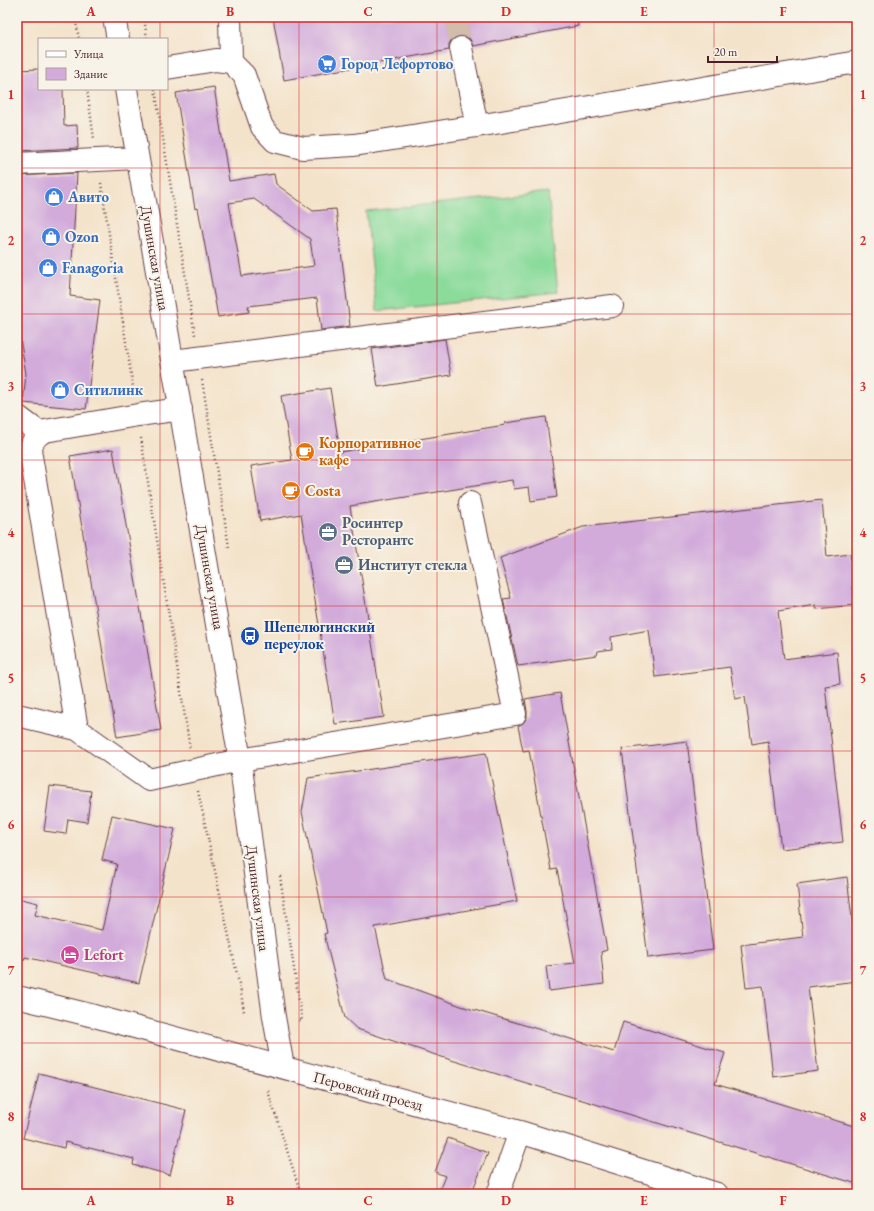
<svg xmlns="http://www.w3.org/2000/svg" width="874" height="1211" viewBox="0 0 874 1211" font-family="'EB Garamond',serif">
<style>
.pitch{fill:#8bdb9b;stroke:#6a7d63}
.building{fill:#d2abdb;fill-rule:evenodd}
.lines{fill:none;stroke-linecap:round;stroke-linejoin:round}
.minor-tunnel{stroke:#d2bcab;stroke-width:22;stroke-dasharray:22 11;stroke-linecap:butt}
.minor-casing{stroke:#643c43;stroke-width:24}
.path{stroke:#643c43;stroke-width:2.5;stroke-dasharray:1 3;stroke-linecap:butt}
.minor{stroke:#fff;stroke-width:22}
.grid{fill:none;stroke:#d62828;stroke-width:1;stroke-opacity:0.55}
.labels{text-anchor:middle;stroke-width:4;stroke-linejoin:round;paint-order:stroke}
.shop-label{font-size:15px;font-weight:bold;fill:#366cbe;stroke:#f7f3e8;text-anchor:start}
.street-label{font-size:15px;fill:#4a1f2b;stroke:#f7f3e8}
.food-label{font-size:15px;font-weight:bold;fill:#c56008;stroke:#f7f3e8;text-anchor:start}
.service-label{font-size:15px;font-weight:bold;fill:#4e5e75;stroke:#f7f3e8;text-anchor:start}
.transit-label{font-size:15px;font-weight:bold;fill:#164399;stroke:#f7f3e8;text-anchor:start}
.hotel-label{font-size:15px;font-weight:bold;fill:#b23c85;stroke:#f7f3e8;text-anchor:start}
.neatline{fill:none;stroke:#d62828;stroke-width:1.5}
.grid-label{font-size:13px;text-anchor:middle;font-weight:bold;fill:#d62828}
</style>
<rect width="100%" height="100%" fill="#f7f3e8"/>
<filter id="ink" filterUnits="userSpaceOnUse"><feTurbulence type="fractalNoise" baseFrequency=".025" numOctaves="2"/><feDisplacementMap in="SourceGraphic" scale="8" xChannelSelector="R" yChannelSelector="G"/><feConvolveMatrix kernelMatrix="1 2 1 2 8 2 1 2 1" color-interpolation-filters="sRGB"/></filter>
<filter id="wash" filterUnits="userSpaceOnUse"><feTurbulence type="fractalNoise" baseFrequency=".012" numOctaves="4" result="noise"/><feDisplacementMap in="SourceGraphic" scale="16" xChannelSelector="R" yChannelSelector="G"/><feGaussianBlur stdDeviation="0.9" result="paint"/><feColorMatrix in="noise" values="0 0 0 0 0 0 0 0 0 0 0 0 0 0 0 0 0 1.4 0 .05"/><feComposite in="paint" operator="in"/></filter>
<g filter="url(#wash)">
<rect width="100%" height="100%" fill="#f4e3cb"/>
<!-- pitch -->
<path class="pitch" d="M 548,192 L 558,292 L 377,311 L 366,211 Z"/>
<g id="blocks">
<!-- building -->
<path class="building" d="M 273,17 L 577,17 L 578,26 L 473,46 L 470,39 L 465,36 L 459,36 L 452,39 L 449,44 L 449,50 L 284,80 Z
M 39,69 L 39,89 L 63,89 L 64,126 L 77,125 L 78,148 L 17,151 L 17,70 Z
M 214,87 L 229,181 L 274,174 L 276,184 L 313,211 L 336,209 L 350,326 L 321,330 L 317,298 L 248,306 L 249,312 L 218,317 L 198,208 L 195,209 L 176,93 ZM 254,199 L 310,239 L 314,266 L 242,276 L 229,203 Z
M 77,173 L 70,296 L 100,300 L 86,409 L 23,403 L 26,374 L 17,320 L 17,176 Z
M 445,339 L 451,375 L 378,387 L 372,349 Z
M 330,388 L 340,452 L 505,425 L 505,423 L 546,417 L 557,497 L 531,501 L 529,487 L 514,489 L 512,480 L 350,506 L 384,717 L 335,724 L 301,514 L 260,521 L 251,466 L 292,460 L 281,396 Z
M 113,449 L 161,730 L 117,737 L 70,456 Z
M 822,500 L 827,557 L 850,554 L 851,561 L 857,560 L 857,586 L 853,586 L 855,605 L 816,609 L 816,605 L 778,611 L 784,659 L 837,652 L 840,684 L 825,686 L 843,842 L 781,849 L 768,741 L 752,744 L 745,697 L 735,699 L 730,667 L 655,677 L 649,630 L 611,637 L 612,649 L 598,651 L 597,655 L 518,666 L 503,599 L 511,598 L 500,558 L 583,527 Z
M 560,693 L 607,950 L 601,952 L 604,984 L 549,991 L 546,966 L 575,963 L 557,869 L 551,870 L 529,750 L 523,751 L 518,726 L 523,723 L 527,718 L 527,711 L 525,699 Z
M 687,741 L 713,950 L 648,958 L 622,749 Z
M 486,753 L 517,901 L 375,927 L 387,979 L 461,1006 L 614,1052 L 623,1022 L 725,1053 L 715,1084 L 857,1127 L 857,1184 L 448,1059 L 357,1029 L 345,1018 L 324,934 L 327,933 L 302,812 L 308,778 Z
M 50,786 L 91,791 L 87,822 L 68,819 L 66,834 L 44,831 Z
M 112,815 L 175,829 L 139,983 L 25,957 L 24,960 L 17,959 L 17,898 L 38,903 L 35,915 L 102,930 L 117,864 L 102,860 Z
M 847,877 L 857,960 L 857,981 L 808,987 L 818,1071 L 773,1077 L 763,986 L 746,988 L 741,945 L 803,937 L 797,884 Z
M 39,1073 L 186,1110 L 170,1175 L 133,1165 L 134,1159 L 65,1142 L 64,1148 L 23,1138 Z
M 448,1138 L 488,1153 L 471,1194 L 438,1194 L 445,1176 L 435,1172 Z"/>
</g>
</g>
<g filter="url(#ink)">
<use href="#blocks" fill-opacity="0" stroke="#643c43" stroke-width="1"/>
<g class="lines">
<!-- minor-tunnel -->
<path class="minor-tunnel" d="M 456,17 L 461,48"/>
<defs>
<path id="minor" d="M 114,17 L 118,39
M 230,17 L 231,62
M 461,48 L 477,126
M 167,68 L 216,60 L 231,62 L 244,75 L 262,127 L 275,141 L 303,148 L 354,145 L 477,126 L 857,62
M 126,89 L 240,760 L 274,1017 L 283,1067
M 17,164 L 137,158
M 173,361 L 612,306
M 17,416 L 40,433
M 17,715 L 77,729 L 149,780 L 240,760 L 515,714 L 470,503
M 77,729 L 30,450 C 32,441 36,435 45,431 L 138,415 L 181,409
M 17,997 L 94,1016 L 520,1132 L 717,1194
M 498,1194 L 520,1132"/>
</defs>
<!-- minor casing -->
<use href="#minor" class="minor-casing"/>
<!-- path -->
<path class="path" d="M 75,17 L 79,39
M 144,17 L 147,39
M 87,89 L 94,139
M 155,89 L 195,335
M 101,183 L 134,393
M 202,380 L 229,547
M 141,438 L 190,749
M 198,791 L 241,993 L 244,1012
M 280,876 L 302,1021 L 298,1020
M 268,1091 L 301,1194"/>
<!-- minor -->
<use href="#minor" class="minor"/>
</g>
</g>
<!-- grid -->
<path class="grid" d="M 160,17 L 160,39M 299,17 L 299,1194M 437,17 L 437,1194M 575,17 L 575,1194M 714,17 L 714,1194M 160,89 L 160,1194M 17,168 L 857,168M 17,314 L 857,314M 17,460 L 857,460M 17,606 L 857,606M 17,751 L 857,751M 17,897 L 857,897M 17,1043 L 857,1043"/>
<!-- icons -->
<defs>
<symbol id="supermarket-disc" viewBox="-11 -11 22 22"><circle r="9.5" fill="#3f7fe0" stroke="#f7f3e8"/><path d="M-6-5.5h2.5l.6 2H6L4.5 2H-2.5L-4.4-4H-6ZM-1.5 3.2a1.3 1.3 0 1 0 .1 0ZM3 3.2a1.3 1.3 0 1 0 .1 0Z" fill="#fff"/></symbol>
<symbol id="shop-disc" viewBox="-11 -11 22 22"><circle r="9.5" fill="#3f7fe0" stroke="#f7f3e8"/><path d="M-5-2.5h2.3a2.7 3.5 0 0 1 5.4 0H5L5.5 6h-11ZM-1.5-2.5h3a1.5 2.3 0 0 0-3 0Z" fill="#fff"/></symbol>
<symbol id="cafe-disc" viewBox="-11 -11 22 22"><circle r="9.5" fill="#e8710a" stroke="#f7f3e8"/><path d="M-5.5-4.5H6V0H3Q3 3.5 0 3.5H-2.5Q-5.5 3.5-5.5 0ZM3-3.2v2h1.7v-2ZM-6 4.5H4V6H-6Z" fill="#fff"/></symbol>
<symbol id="office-disc" viewBox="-11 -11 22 22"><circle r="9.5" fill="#5c6f8a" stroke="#f7f3e8"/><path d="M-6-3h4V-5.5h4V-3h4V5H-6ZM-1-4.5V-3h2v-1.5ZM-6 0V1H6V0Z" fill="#fff"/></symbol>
<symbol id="bus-disc" viewBox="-11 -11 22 22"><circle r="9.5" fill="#1a4fb4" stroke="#f7f3e8"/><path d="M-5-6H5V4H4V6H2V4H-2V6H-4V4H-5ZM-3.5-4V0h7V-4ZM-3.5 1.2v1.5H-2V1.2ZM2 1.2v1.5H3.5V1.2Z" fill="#fff"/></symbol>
<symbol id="hotel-disc" viewBox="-11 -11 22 22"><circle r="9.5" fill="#d1479c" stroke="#f7f3e8"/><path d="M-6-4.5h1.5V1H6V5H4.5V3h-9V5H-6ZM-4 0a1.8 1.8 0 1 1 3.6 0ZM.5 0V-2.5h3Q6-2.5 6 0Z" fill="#fff"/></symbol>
</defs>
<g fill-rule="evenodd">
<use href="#supermarket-disc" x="316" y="53" width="22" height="22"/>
<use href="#shop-disc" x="43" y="186" width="22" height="22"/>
<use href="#shop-disc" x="40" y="226" width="22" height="22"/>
<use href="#shop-disc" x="37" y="257" width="22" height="22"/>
<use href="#shop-disc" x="49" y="379" width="22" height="22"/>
<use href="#cafe-disc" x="294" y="441" width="22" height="22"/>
<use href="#cafe-disc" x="280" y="480" width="22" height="22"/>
<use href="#office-disc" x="317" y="521" width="22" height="22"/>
<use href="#office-disc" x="333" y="554" width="22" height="22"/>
<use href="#bus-disc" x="239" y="625" width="22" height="22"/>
<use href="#hotel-disc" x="59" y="944" width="22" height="22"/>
</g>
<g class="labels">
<!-- shop labels -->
<g class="shop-label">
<text x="341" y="69">Город Лефортово</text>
<text x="68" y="202">Авито</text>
<text x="65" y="242">Ozon</text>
<text x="62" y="273">Fanagoria</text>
<text x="74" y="395">Ситилинк</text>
</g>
<!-- street labels -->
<g class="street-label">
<text transform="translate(155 258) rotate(80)" y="5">Душинская улица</text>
<text transform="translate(210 577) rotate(80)" y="5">Душинская улица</text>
<text transform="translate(258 898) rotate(83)" y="5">Душинская улица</text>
<text transform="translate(368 1091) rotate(15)" y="5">Перовский проезд</text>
</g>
<!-- food labels -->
<g class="food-label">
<text x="319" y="448">Корпоративное<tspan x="319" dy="17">кафе</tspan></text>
<text x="305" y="496">Costa</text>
</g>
<!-- service labels -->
<g class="service-label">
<text x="342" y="528">Росинтер<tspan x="342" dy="17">Ресторантс</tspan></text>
<text x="358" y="570">Институт стекла</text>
</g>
<!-- transit labels -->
<g class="transit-label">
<text x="264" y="632">Шепелюгинский<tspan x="264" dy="17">переулок</tspan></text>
</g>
<!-- hotel labels -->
<g class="hotel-label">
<text x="84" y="960">Lefort</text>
</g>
</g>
<!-- margin -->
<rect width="874" height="1211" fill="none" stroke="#f7f3e8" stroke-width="44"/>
<!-- legend -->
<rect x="38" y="38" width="130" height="52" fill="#f7f3e8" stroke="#b29e9c"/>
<rect x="46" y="51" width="20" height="6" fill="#ffffff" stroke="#b29e9c"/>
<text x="74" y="58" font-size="12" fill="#4a1f2b">Улица</text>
<rect x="46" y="68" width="20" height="12" fill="#d2abdb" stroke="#b29e9c"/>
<text x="74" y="78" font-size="12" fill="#4a1f2b">Здание</text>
<!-- scale -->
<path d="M708 56v6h69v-6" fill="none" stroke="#4a1f2b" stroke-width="2"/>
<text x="714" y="56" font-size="12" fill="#4a1f2b" stroke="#f7f3e8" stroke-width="3" paint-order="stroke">20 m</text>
<rect x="22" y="22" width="830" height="1167" class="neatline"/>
<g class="grid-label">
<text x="91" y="16">A</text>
<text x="230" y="16">B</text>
<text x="368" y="16">C</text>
<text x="506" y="16">D</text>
<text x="644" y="16">E</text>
<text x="783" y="16">F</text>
<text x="11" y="99">1</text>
<text x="863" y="99">1</text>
<text x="11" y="245">2</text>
<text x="863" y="245">2</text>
<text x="11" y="391">3</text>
<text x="863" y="391">3</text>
<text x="11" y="537">4</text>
<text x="863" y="537">4</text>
<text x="11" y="683">5</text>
<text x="863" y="683">5</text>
<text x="11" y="829">6</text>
<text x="863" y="829">6</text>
<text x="11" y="975">7</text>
<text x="863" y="975">7</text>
<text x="11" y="1121">8</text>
<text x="863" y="1121">8</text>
<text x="91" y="1205">A</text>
<text x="230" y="1205">B</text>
<text x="368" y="1205">C</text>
<text x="506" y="1205">D</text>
<text x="644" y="1205">E</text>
<text x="783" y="1205">F</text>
</g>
</svg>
